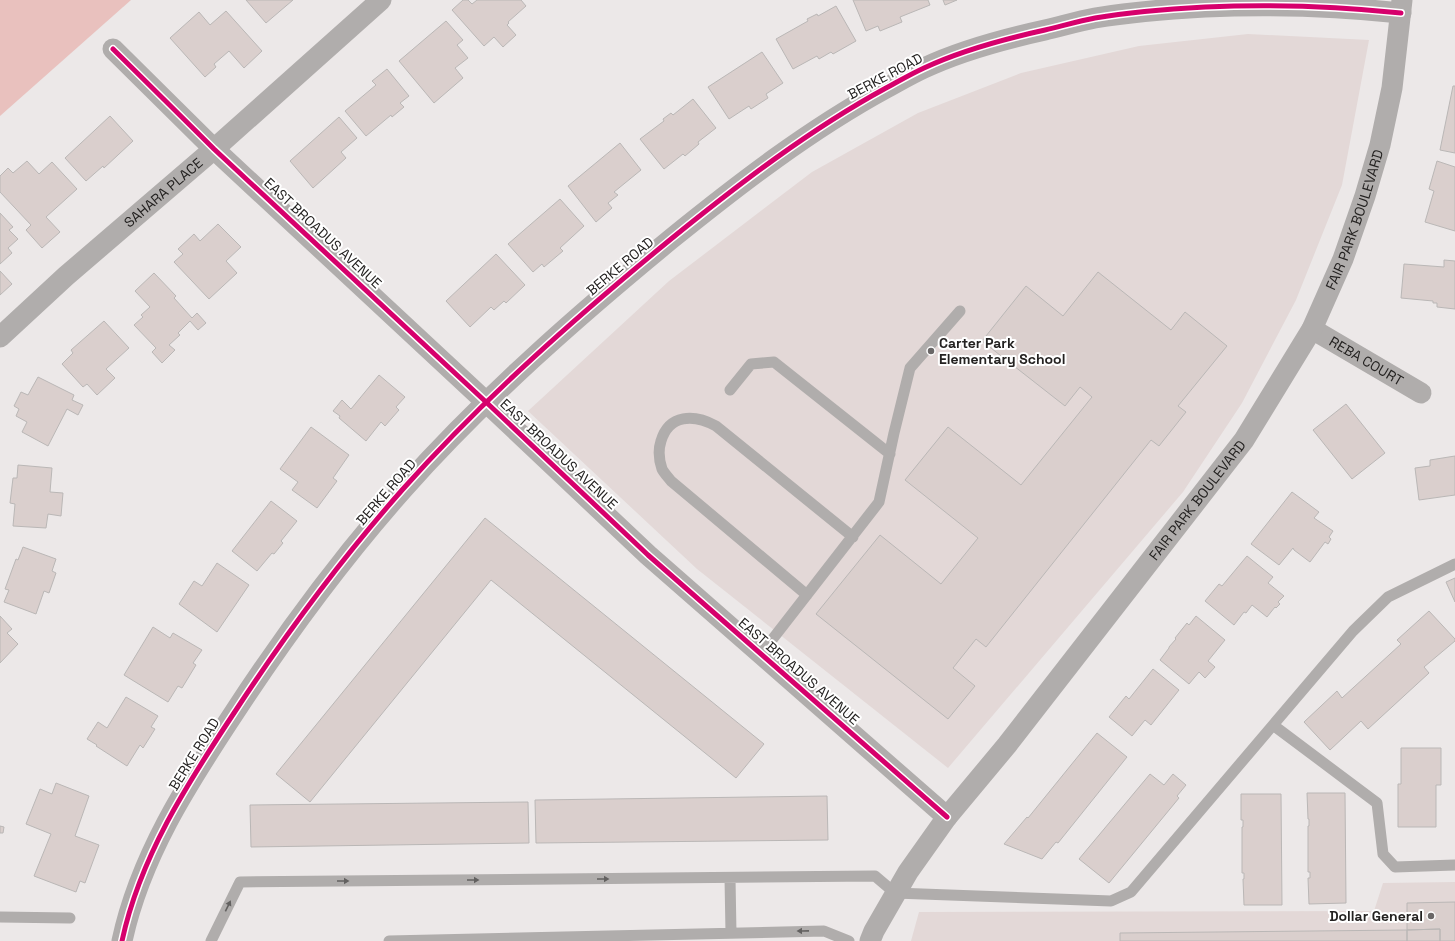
<svg xmlns="http://www.w3.org/2000/svg" width="1455" height="941" viewBox="0 0 1455 941" font-family="'Space Grotesk',sans-serif">
<style>
.built{fill:#e3d8d7}
.green{fill:#e9c1be}
.building{fill:#dacfcd;stroke:#bab7b6}
.lines{fill:none;stroke-linecap:round;stroke-linejoin:round}
.service{stroke:#b0adac;stroke-width:11}
.minor{stroke:#b0adac;stroke-width:21}
.cycleway-casing{stroke:#fff;stroke-width:8}
.cycleway{stroke:#d6006c;stroke-width:5}
.oneway{fill:#636160}
.poi-dot{fill:#6a6767;stroke:#fff;stroke-width:1.5}
.labels{text-anchor:middle;stroke-width:4;stroke-linejoin:round;paint-order:stroke}
.street-label{font-size:14px;fill:#242221;stroke:#fff}
.poi-label{font-size:14px;font-weight:bold;fill:#242221;stroke:#fff;text-anchor:start}
</style>
<rect width="100%" height="100%" fill="#ece8e8"/>
<!-- built -->
<path class="built" d="M 1248,34 L 1369,40 L 1342,185 L 1296,300 L 1242,403 L 1183,492 L 948,768 L 697,569 L 528,411 L 669,281 L 812,172 L 918,113 L 1021,73 L 1139,46 Z
M 1455,882 L 1455,941 L 911,941 L 919,912 L 1374,911 L 1383,883 Z"/>
<!-- green -->
<path class="green" d="M 0,0 L 131,0 L 0,116 Z"/>
<!-- building -->
<path class="building" d="M 246,0 L 293,0 L 266,23 Z
M 463,0 L 468,0 L 472,4 L 477,0 L 521,0 L 526,6 L 508,22 L 509,23 L 507,25 L 516,35 L 503,47 L 494,37 L 484,46 L 452,10 Z
M 853,0 L 928,0 L 930,5 L 900,17 L 902,22 L 880,31 L 878,26 L 866,31 Z
M 943,0 L 957,0 L 945,5 Z
M 836,6 L 856,41 L 833,54 L 831,52 L 819,59 L 817,56 L 793,69 L 776,39 L 808,21 L 807,19 L 817,14 L 818,16 Z
M 226,11 L 262,51 L 244,68 L 229,51 L 214,64 L 216,67 L 205,77 L 170,38 L 199,12 L 210,25 Z
M 446,21 L 463,40 L 457,45 L 468,58 L 455,68 L 463,78 L 434,103 L 399,61 Z
M 762,52 L 783,83 L 766,94 L 768,98 L 751,109 L 749,106 L 729,119 L 708,87 Z
M 387,69 L 409,96 L 400,103 L 404,107 L 392,117 L 391,115 L 366,136 L 345,111 L 376,85 L 372,81 Z
M 1453,86 L 1455,86 L 1455,153 L 1440,150 Z
M 693,99 L 716,128 L 698,142 L 699,144 L 685,156 L 683,154 L 664,169 L 640,139 L 664,121 L 663,119 L 671,113 L 673,115 Z
M 110,116 L 133,141 L 104,168 L 103,166 L 86,181 L 65,158 Z
M 339,117 L 357,138 L 341,152 L 346,158 L 313,188 L 290,161 Z
M 620,143 L 641,170 L 614,192 L 618,195 L 608,203 L 612,208 L 596,222 L 568,186 Z
M 27,161 L 39,174 L 52,162 L 77,189 L 46,217 L 60,232 L 42,248 L 26,230 L 31,225 L 0,192 L 0,176 L 8,168 L 13,173 Z
M 1437,161 L 1455,167 L 1455,231 L 1425,222 L 1434,191 L 1429,189 Z
M 560,199 L 584,226 L 560,248 L 563,251 L 544,267 L 542,264 L 533,272 L 508,244 Z
M 0,213 L 13,227 L 9,230 L 18,239 L 8,248 L 12,253 L 0,264 Z
M 218,224 L 241,247 L 226,261 L 237,273 L 209,299 L 174,262 L 183,254 L 178,249 L 194,234 L 200,241 Z
M 496,254 L 525,285 L 506,303 L 504,301 L 494,310 L 491,307 L 470,327 L 446,301 Z
M 1444,260 L 1455,261 L 1455,309 L 1437,307 L 1437,303 L 1433,303 L 1433,301 L 1401,298 L 1404,264 L 1444,267 Z
M 0,271 L 12,284 L 0,295 Z
M 1098,272 L 1171,330 L 1185,312 L 1227,346 L 1178,406 L 1186,412 L 1159,446 L 1151,440 L 986,647 L 976,639 L 953,668 L 975,686 L 948,719 L 816,614 L 880,535 L 941,584 L 978,538 L 905,480 L 948,427 L 1021,485 L 1092,397 L 1080,387 L 1065,406 L 982,341 L 1026,286 L 1063,316 Z
M 154,273 L 176,296 L 174,298 L 192,318 L 197,313 L 206,323 L 198,330 L 190,321 L 178,333 L 180,335 L 169,345 L 175,350 L 162,363 L 152,352 L 156,348 L 134,325 L 143,317 L 141,315 L 150,307 L 135,291 Z
M 104,321 L 129,348 L 106,369 L 115,378 L 97,395 L 87,384 L 83,387 L 62,364 L 73,353 L 71,350 Z
M 379,375 L 405,397 L 396,407 L 399,410 L 385,426 L 381,422 L 366,441 L 339,418 L 340,416 L 333,411 L 342,400 L 351,409 Z
M 38,377 L 74,395 L 72,400 L 83,405 L 78,415 L 67,409 L 48,446 L 22,432 L 27,422 L 16,416 L 19,409 L 14,406 L 21,392 L 28,395 Z
M 1346,404 L 1385,453 L 1352,479 L 1313,430 Z
M 311,427 L 349,455 L 333,478 L 337,481 L 317,508 L 292,490 L 298,482 L 280,469 Z
M 1455,456 L 1455,495 L 1419,500 L 1415,468 L 1430,466 L 1430,460 Z
M 18,465 L 52,468 L 50,492 L 63,493 L 61,516 L 48,514 L 46,528 L 13,526 L 15,504 L 10,503 L 13,478 L 17,478 Z
M 1292,492 L 1319,512 L 1314,518 L 1333,531 L 1329,537 L 1331,539 L 1328,544 L 1325,542 L 1310,562 L 1294,550 L 1293,548 L 1279,565 L 1251,544 Z
M 271,501 L 297,521 L 281,541 L 283,543 L 274,554 L 272,553 L 257,571 L 232,551 Z
M 485,518 L 764,744 L 736,778 L 491,580 L 310,802 L 276,774 Z
M 23,547 L 56,559 L 52,571 L 56,573 L 49,593 L 44,591 L 36,614 L 4,602 L 9,590 L 5,589 L 16,559 L 18,560 Z
M 1247,556 L 1273,577 L 1268,583 L 1284,596 L 1278,602 L 1280,604 L 1276,608 L 1275,607 L 1267,617 L 1252,605 L 1246,613 L 1244,612 L 1234,625 L 1205,601 L 1219,584 L 1222,586 Z
M 217,563 L 249,585 L 217,632 L 179,604 L 194,581 L 202,586 Z
M 1455,578 L 1455,602 L 1446,582 Z
M 1429,611 L 1455,639 L 1455,641 L 1424,667 L 1429,673 L 1368,729 L 1361,721 L 1330,750 L 1304,722 L 1337,691 L 1342,698 L 1401,644 L 1397,640 Z
M 0,616 L 12,629 L 7,633 L 18,644 L 0,663 Z
M 1196,616 L 1225,640 L 1208,661 L 1215,667 L 1205,678 L 1199,672 L 1189,684 L 1160,660 L 1169,648 L 1169,647 L 1176,639 L 1175,638 L 1187,623 L 1189,625 Z
M 153,627 L 170,638 L 173,633 L 202,650 L 193,663 L 196,665 L 182,688 L 178,686 L 168,702 L 124,675 Z
M 1153,669 L 1179,690 L 1151,725 L 1145,720 L 1132,736 L 1109,717 L 1126,696 L 1129,699 Z
M 126,697 L 158,716 L 151,727 L 155,729 L 143,748 L 140,745 L 127,766 L 96,746 L 97,745 L 87,739 L 98,722 L 107,728 Z
M 1097,733 L 1127,757 L 1058,843 L 1056,842 L 1042,859 L 1004,844 L 1027,817 L 1028,818 Z
M 1401,748 L 1441,748 L 1441,785 L 1436,785 L 1436,827 L 1398,827 L 1398,784 L 1401,784 Z
M 1150,774 L 1164,785 L 1173,774 L 1186,785 L 1177,796 L 1179,798 L 1109,883 L 1079,859 Z
M 56,783 L 89,796 L 75,836 L 99,845 L 85,883 L 80,881 L 76,892 L 34,876 L 51,834 L 26,824 L 40,789 L 52,794 Z
M 1307,793 L 1345,793 L 1346,903 L 1309,904 L 1308,878 L 1310,878 L 1310,872 L 1308,872 L 1308,826 L 1309,826 L 1309,819 L 1308,819 Z
M 1241,794 L 1281,794 L 1282,905 L 1244,905 L 1243,879 L 1244,879 L 1244,873 L 1242,873 L 1242,827 L 1243,827 L 1243,820 L 1241,820 Z
M 827,796 L 828,840 L 536,843 L 535,800 Z
M 528,802 L 529,843 L 251,847 L 250,805 Z
M 0,826 L 4,827 L 3,833 L 0,833 Z
M 1455,902 L 1455,941 L 1440,941 L 1440,929 L 1407,930 L 1407,903 Z
M 1440,929 L 1440,941 L 1407,941 L 1407,930 Z
M 1407,930 L 1407,941 L 1120,941 L 1120,933 Z"/>
<g class="lines">
<!-- service -->
<path class="service" d="M 730,390 L 751,364 L 774,362 L 890,454
M 807,595 L 671,481 C 668,477 664,473 662,469 C 659,460 658,450 661,441 C 669,414 694,414 716,426 L 853,537
M 761,654 L 879,502 L 894,433 L 910,368 L 960,311
M 1273,725 L 1377,803 L 1383,854 L 1395,867 L 1455,865
M 730,878 L 731,933
M 0,917 L 70,918
M 211,941 L 240,882 L 875,876 L 895,893 L 1111,901 L 1131,892 L 1353,631 L 1388,597 L 1455,564
M 389,941 L 824,931 L 849,941"/>
<!-- minor -->
<g class="minor">
<path d="M 113,49 L 214,149 L 486,402 L 648,555 L 947,817"/>
<path id="s1" d="M 1312,329 L 1421,393"/>
<path id="s2" d="M 0,337 L 66,276 L 214,149 L 381,0"/>
<path d="M 122,941 C 140,857 187,784 234,713 C 285,635 341,559 403,489 C 484,398 576,317 671,239 C 739,184 809,130 886,88 C 899,81 911,74 924,68 C 962,50 1004,39 1045,30 C 1062,26 1079,21 1095,18 C 1131,12 1169,9 1205,7 C 1271,4 1335,6 1401,13"/>
<path id="s3" d="M 870,941 L 874,931 L 908,872 L 947,817 L 1007,745 L 1244,440 L 1312,329 L 1343,259 L 1365,196 L 1380,145 L 1392,88 L 1402,0"/>
</g>
<defs>
<path id="cycleway" d="M 113,49 L 214,149 L 486,402 L 648,555 L 947,817
M 122,941 C 140,857 187,784 234,713 C 285,635 341,559 403,489 C 484,398 576,317 671,239 C 739,184 809,130 886,88 C 899,81 911,74 924,68 C 962,50 1004,39 1045,30 C 1062,26 1079,21 1095,18 C 1131,12 1169,9 1205,7 C 1271,4 1335,6 1401,13"/>
</defs>
<!-- cycleway casing -->
<use href="#cycleway" class="cycleway-casing"/>
<!-- cycleway -->
<use href="#cycleway" class="cycleway"/>
</g>
<!-- one-way arrows -->
<defs><path id="oneway-solid" d="M-6-.8H1V-3.2L6.5 0L1 3.2V.8H-6Z"/></defs>
<g class="oneway">
<use href="#oneway-solid" transform="translate(603 879)"/>
<use href="#oneway-solid" transform="translate(473 880)"/>
<use href="#oneway-solid" transform="translate(343 881)"/>
<use href="#oneway-solid" transform="translate(228 906) rotate(-64)"/>
<use href="#oneway-solid" transform="translate(803 931) rotate(179)"/>
</g>
<!-- markers -->
<g class="poi-dot">
<circle cx="931" cy="351" r="4"/>
<circle cx="1431" cy="916" r="4"/>
</g>
<g class="labels">
<!-- street labels -->
<g class="street-label">
<text transform="translate(885 76) rotate(-28)" y="5">BERKE ROAD</text>
<text dy="5" stroke="none"><textPath href="#s2" startOffset="218">SAHARA PLACE</textPath></text>
<text dy="5" stroke="none"><textPath href="#s3" startOffset="874">FAIR PARK BOULEVARD</textPath></text>
<text transform="translate(323 233) rotate(43)" y="5">EAST BROADUS AVENUE</text>
<text transform="translate(620 266) rotate(-40)" y="5">BERKE ROAD</text>
<text dy="5" stroke="none"><textPath href="#s1" startOffset="63">REBA COURT</textPath></text>
<text transform="translate(559 454) rotate(43)" y="5">EAST BROADUS AVENUE</text>
<text transform="translate(386 492) rotate(-49)" y="5">BERKE ROAD</text>
<text dy="5" stroke="none"><textPath href="#s3" startOffset="550">FAIR PARK BOULEVARD</textPath></text>
<text transform="translate(799 671) rotate(41)" y="5">EAST BROADUS AVENUE</text>
<text transform="translate(194 754) rotate(-58)" y="5">BERKE ROAD</text>
</g>
<!-- poi labels -->
<g class="poi-label">
<text x="939" y="348">Carter Park<tspan x="939" dy="16">Elementary School</tspan></text>
<text x="1423" y="921" text-anchor="end">Dollar General</text>
</g>
</g>
</svg>
